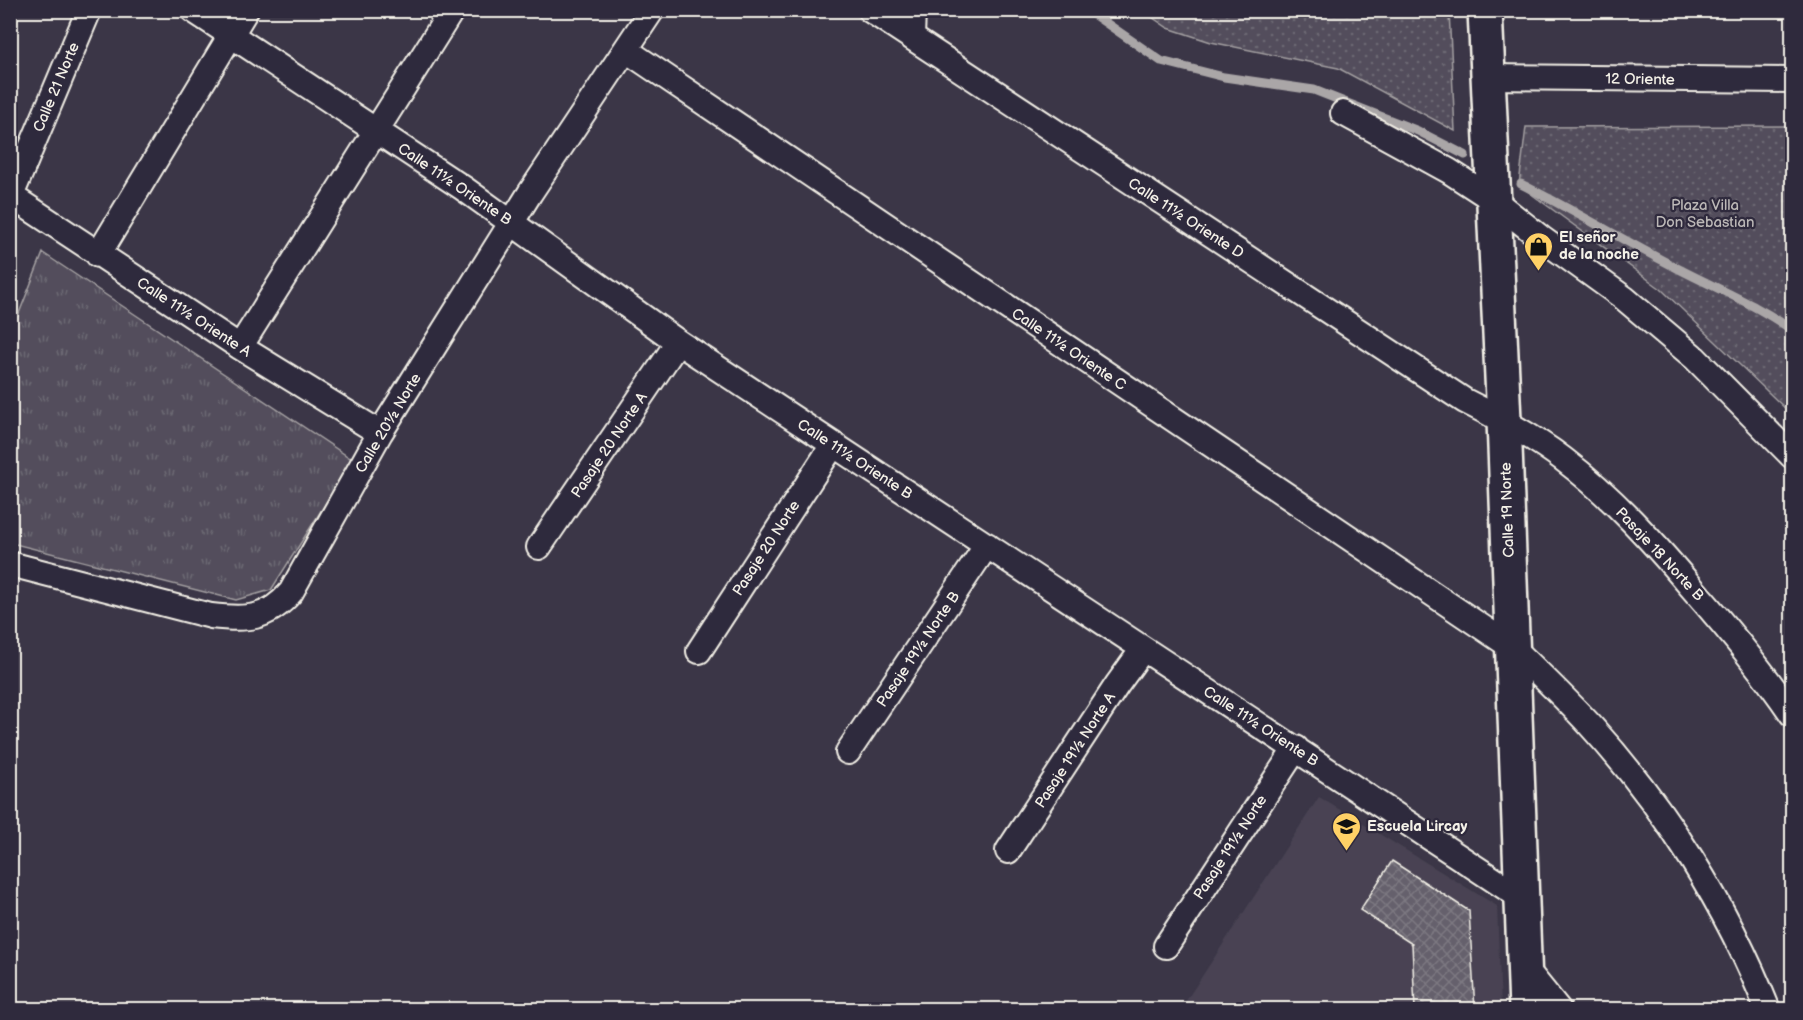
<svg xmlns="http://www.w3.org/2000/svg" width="1803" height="1020" viewBox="0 0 1803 1020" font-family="'Balsamiq Sans',sans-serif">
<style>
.built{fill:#484352}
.grass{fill:url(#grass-tufts);stroke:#a4a0a2;stroke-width:1.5}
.park{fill:url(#park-dots);stroke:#a4a0a2;stroke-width:1.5}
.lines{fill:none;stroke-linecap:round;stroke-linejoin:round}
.stream{stroke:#aaa6a7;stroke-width:9}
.building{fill:url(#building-cross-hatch);stroke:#f4f1e8;stroke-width:1.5}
.street-casing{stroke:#f4f1e8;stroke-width:28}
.secondary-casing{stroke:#f4f1e8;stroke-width:38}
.street{stroke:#2f2a3d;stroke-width:24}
.secondary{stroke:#2f2a3d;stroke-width:33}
.labels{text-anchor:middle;stroke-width:4.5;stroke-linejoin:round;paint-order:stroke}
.street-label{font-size:15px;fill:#f4f1e8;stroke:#2f2a3d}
.park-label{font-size:15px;fill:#bcb8b7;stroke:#2f2a3d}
.poi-label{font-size:15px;font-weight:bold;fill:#f4f1e8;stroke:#2f2a3d;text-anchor:start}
</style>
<defs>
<pattern id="grass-tufts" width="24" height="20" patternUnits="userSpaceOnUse" patternTransform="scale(1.5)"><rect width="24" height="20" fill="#534e5c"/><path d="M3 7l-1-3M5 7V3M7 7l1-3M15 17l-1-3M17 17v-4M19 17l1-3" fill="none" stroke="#6c6873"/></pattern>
<pattern id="park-dots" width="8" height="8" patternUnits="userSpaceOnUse" patternTransform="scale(1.5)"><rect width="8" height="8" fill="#534e5c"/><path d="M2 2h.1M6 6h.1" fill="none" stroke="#6c6873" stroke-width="1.8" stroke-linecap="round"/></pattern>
<pattern id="building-cross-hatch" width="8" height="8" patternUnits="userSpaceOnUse" patternTransform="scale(1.5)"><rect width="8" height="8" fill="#65616c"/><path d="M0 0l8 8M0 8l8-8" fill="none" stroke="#7c7881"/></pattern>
</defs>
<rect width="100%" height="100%" fill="#3b3647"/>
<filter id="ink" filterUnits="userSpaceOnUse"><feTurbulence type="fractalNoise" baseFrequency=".0167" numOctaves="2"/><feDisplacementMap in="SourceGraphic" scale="12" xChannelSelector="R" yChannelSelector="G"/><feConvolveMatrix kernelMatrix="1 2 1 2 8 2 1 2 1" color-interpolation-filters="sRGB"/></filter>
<g filter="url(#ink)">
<!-- built -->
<path class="built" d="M 1319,797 L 1497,906 L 1501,1009 L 1180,1010 Z"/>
<!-- grass -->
<path class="grass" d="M 43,253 L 353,460 L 271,590 L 236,600 L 11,543 L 10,336 Z"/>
<!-- park -->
<path class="park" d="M 1143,11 L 1449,11 L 1455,131 L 1338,68 L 1211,42 L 1168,28 Z
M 1792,126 L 1792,415 L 1661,289 L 1519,185 L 1526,127 Z"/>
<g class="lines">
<!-- stream -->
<path class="stream" d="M 1090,10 L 1093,14 L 1161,61 L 1224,77 L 1314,90 L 1418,131 L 1465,155
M 1521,184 C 1575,211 1626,242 1679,269 C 1718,289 1757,305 1792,330"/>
</g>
<!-- building -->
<path class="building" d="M 1392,861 L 1469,911 L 1475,1010 L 1415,1010 L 1412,944 L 1360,910 Z"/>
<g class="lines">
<defs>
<path id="street" d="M 193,10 L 463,188 L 678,342 L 1523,899
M 870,10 L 1465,401 C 1499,418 1533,436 1563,459 C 1612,496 1654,543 1693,589 C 1728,629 1762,670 1792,714
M 912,37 L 913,10
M 626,50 L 1513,648 C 1539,673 1565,698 1590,725 C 1665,807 1727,906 1768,1010
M 1488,77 L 1792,80
M 1343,113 L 1449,171 L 1492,199 L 1541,238 L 1624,298 L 1695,358 L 1792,456
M 11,196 L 240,347 L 380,433
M 10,198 L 89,10
M 98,255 L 246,10
M 240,347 L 452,10
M 539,547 L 678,342
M 10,564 L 211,616 C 246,620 267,620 291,592 L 380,433 L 530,193 L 652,10
M 699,651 L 833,445
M 848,752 L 987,545
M 1008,851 L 1117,685 L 1143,649
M 1166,946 L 1296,748
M 1525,968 L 1559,1010"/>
<path id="secondary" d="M 1485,10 L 1504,420 L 1526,1010"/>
</defs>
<!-- street casing -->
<use href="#street" class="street-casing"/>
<!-- secondary casing -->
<use href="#secondary" class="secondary-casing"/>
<!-- street -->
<use href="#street" class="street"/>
<!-- secondary -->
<use href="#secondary" class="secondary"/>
</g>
</g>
<!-- icons -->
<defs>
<symbol id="shop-pin" viewBox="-11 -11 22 30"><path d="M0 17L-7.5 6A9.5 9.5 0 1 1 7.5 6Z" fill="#ffd166" stroke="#2f2a3d"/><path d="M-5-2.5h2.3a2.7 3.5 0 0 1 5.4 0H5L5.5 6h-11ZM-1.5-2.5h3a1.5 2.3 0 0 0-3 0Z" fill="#111"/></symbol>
<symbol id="school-pin" viewBox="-11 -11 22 30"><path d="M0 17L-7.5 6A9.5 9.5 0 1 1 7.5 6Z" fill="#ffd166" stroke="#2f2a3d"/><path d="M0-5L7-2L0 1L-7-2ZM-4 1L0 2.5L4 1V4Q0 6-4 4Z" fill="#111"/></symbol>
</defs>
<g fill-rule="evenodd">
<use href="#shop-pin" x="1522" y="230" width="33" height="45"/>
<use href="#school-pin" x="1330" y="810" width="33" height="45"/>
</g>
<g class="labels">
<!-- street labels -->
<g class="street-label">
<text transform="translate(1640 79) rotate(1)" y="5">12 Oriente</text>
<text transform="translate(56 87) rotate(-67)" y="5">Calle 21 Norte</text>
<text transform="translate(455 184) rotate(34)" y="5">Calle 11½ Oriente B</text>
<text transform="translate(1186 218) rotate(33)" y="5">Calle 11½ Oriente D</text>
<text transform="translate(194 317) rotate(33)" y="5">Calle 11½ Oriente A</text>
<text transform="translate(1069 349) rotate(34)" y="5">Calle 11½ Oriente C</text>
<text transform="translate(388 423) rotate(-59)" y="5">Calle 20½ Norte</text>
<text transform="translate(609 445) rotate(-56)" y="5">Pasaje 20 Norte A</text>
<text transform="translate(855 459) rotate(33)" y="5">Calle 11½ Oriente B</text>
<text transform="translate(1507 510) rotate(-92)" y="5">Calle 19 Norte</text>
<text transform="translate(766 548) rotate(-57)" y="5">Pasaje 20 Norte</text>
<text transform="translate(1660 554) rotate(47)" y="5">Pasaje 18 Norte B</text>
<text transform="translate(918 649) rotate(-56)" y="5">Pasaje 19½ Norte B</text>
<text transform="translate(1261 726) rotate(33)" y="5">Calle 11½ Oriente B</text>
<text transform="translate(1075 750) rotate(-57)" y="5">Pasaje 19½ Norte A</text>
<text transform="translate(1230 847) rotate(-57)" y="5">Pasaje 19½ Norte</text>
</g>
<!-- park labels -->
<g class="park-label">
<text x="1705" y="210">Plaza Villa<tspan x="1705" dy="17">Don Sebastian</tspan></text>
</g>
<!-- poi labels -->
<g class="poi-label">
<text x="1559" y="242">El señor<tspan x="1559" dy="17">de la noche</tspan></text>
<text x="1367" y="831">Escuela Lircay</text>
</g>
</g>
<!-- margin -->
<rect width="1803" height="1020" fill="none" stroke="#2f2a3d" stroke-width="36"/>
<rect x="18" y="18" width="1767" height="984" fill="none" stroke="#f4f1e8" stroke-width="2" filter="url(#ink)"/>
</svg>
